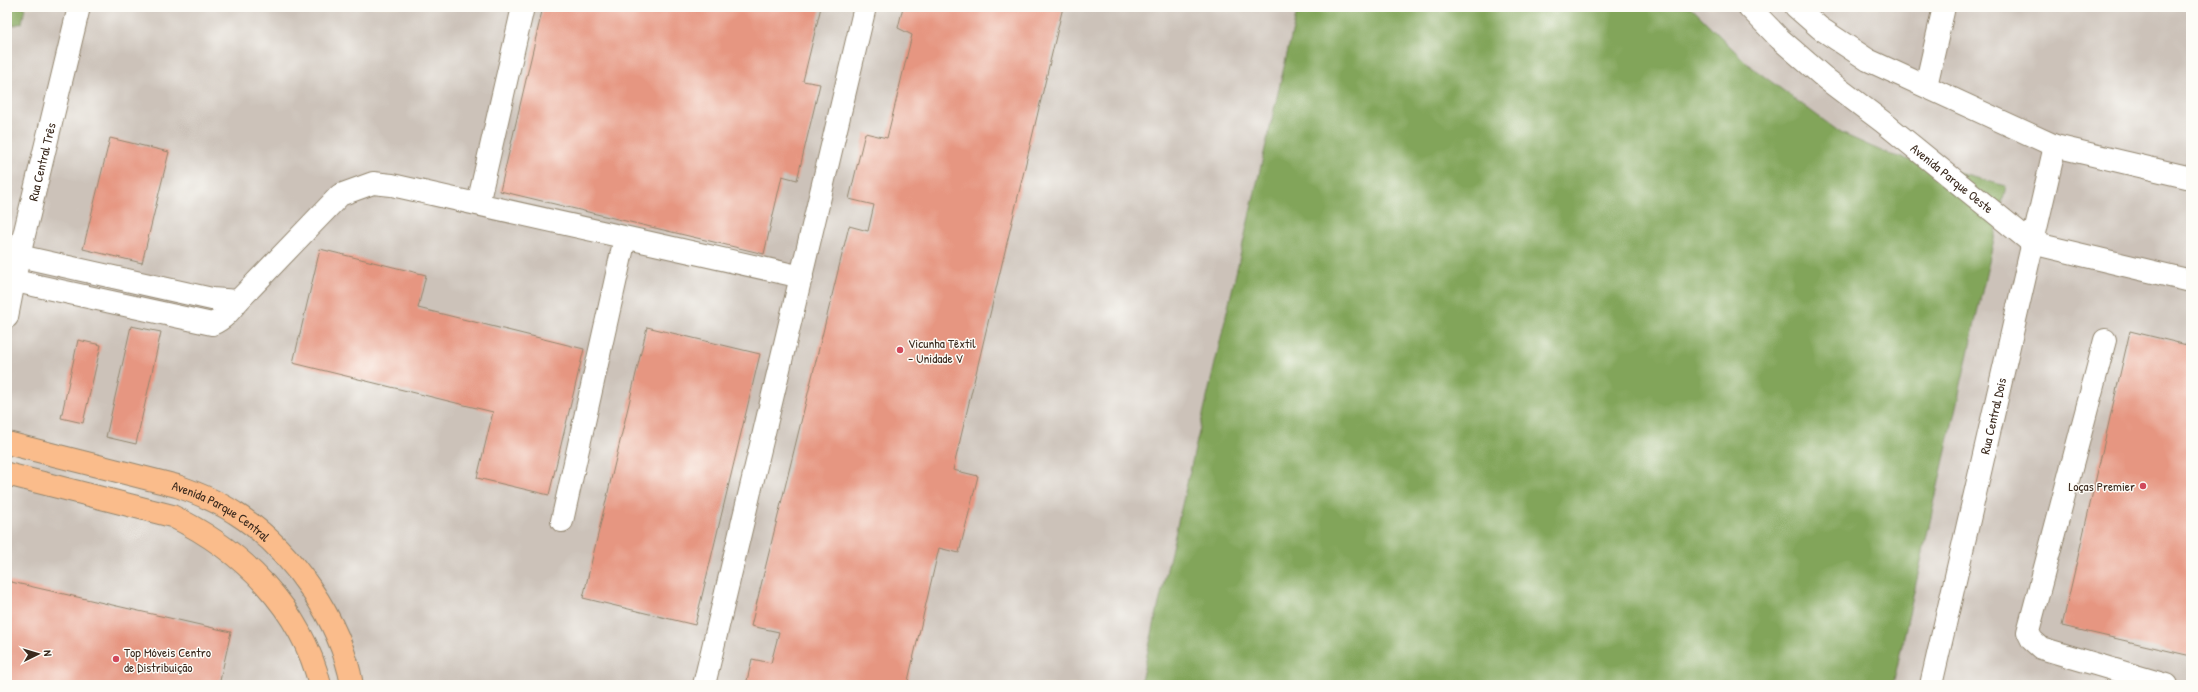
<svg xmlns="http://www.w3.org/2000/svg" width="2198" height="692" viewBox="0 0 2198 692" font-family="'Patrick Hand',sans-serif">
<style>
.industrial{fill:#ccc2b9}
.forest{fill:#82a55a;stroke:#5e683c}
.building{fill:#e69681}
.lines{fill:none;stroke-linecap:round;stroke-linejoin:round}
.minor-casing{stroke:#92856e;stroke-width:24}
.major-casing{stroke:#92856e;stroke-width:24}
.minor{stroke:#fff;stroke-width:22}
.major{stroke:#fabc8b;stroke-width:22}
.poi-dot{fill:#d1495b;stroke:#fdfcf7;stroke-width:1.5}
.labels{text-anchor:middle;stroke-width:3;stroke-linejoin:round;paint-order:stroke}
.street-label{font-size:13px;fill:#3b2a1e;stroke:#fdfcf7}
.poi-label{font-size:13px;fill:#3b2a1e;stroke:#fdfcf7;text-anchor:start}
</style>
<rect width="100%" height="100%" fill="#fdfcf7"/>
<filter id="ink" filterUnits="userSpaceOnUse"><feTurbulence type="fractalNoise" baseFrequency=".025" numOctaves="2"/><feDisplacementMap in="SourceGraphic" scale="8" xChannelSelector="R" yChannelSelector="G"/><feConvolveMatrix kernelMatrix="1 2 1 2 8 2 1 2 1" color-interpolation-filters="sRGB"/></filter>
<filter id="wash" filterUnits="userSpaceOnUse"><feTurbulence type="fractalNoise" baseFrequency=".012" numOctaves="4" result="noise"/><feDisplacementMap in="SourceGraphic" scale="16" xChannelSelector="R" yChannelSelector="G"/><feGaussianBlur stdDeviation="0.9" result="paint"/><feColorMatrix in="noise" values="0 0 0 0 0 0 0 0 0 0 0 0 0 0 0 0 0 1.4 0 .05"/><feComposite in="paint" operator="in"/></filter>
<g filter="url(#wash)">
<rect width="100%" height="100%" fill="#eae0bd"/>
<!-- industrial -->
<path class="industrial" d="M 7,7 L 2191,7 L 2191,685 L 7,685 Z"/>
<!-- forest -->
<path class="forest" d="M 7,7 L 25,7 L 22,23 L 7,27 Z
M 1298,7 L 1691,7 L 1750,66 L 1841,133 L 1888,154 L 2006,186 L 1893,685 L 1140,685 Z"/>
<g id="blocks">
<!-- building -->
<path class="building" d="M 543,7 L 821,7 L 803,81 L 820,84 L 797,180 L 782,176 L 764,254 L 500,191 Z
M 903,7 L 1063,7 L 953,470 L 978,476 L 959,553 L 939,548 L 907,685 L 746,685 L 752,659 L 771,663 L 779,632 L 751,626 L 849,226 L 868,231 L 874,205 L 849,199 L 865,133 L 887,138 L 912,35 L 898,28 Z
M 110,138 L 169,152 L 142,263 L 83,249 Z
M 320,249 L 426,275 L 418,308 L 584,349 L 549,495 L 477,478 L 493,412 L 293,363 Z
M 131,326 L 161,332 L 136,444 L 106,437 Z
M 647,327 L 760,354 L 695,625 L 583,598 Z
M 2130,331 L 2191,346 L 2191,656 L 2062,626 Z
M 78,340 L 101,345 L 83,423 L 61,418 Z
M 7,581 L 231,632 L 219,685 L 7,685 Z"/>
</g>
</g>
<g filter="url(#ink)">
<use href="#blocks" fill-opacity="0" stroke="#92856e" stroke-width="1"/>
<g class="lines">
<defs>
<g id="minor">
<path id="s1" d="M 1749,7 L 1780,39 L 1826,79 L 1883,122 L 2032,243 L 2191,281"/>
<path d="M 1796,7 L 1820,28 L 1868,60 L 2055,146 L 2191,178"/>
<path d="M 1926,86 L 1944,7"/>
<path d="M 478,204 L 523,7"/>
<path d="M 19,256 L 212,299 L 238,301"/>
<path d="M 15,281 L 212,324 C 224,319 230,311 238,301 L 340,195 L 373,183 L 392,185 L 802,277"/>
<path id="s2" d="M 7,317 L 19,256 L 79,7"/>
<path d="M 2105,340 L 2028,632 L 2032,640 L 2041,648 L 2166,685"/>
<path d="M 562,521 L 625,238"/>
<path d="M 704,685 L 865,7"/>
<path id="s3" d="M 1931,685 L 2055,146"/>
</g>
<g id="major">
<path id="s4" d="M 7,443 L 177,486 C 197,493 217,501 235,513 C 291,548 341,621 352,685"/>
<path d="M 7,474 L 172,516 C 242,550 301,608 320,685"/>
</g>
</defs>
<!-- minor casing -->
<use href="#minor" class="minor-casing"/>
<!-- major casing -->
<use href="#major" class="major-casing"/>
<!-- minor -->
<use href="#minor" class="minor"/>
<!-- major -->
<use href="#major" class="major"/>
</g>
</g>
<!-- markers -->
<g class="poi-dot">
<circle cx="900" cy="350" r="4"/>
<circle cx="2143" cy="486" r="4"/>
<circle cx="116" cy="659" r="4"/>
</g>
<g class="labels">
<!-- street labels -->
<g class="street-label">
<text dy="5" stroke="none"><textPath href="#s2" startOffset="159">Rua Central Três</textPath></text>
<text dy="5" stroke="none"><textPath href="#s1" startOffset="266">Avenida Parque Oeste</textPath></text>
<text dy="5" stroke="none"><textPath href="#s3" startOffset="276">Rua Central Dois</textPath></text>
<text dy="5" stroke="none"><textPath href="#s4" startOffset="226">Avenida Parque Central</textPath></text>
</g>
<!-- poi labels -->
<g class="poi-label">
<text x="908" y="348">Vicunha Têxtil<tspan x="908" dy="15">- Unidade V</tspan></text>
<text x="2135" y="491" text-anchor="end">Loças Premier</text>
<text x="124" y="657">Top Móveis Centro<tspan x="124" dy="15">de Distribuição</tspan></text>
</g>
</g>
<!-- margin -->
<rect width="2198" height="692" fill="none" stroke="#fdfcf7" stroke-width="24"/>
<!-- north arrow -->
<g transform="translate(38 654) rotate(85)" stroke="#fdfcf7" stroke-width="3" paint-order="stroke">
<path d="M0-3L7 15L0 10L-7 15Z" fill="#3b2a1e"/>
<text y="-6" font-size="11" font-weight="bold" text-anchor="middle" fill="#3b2a1e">N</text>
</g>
</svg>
